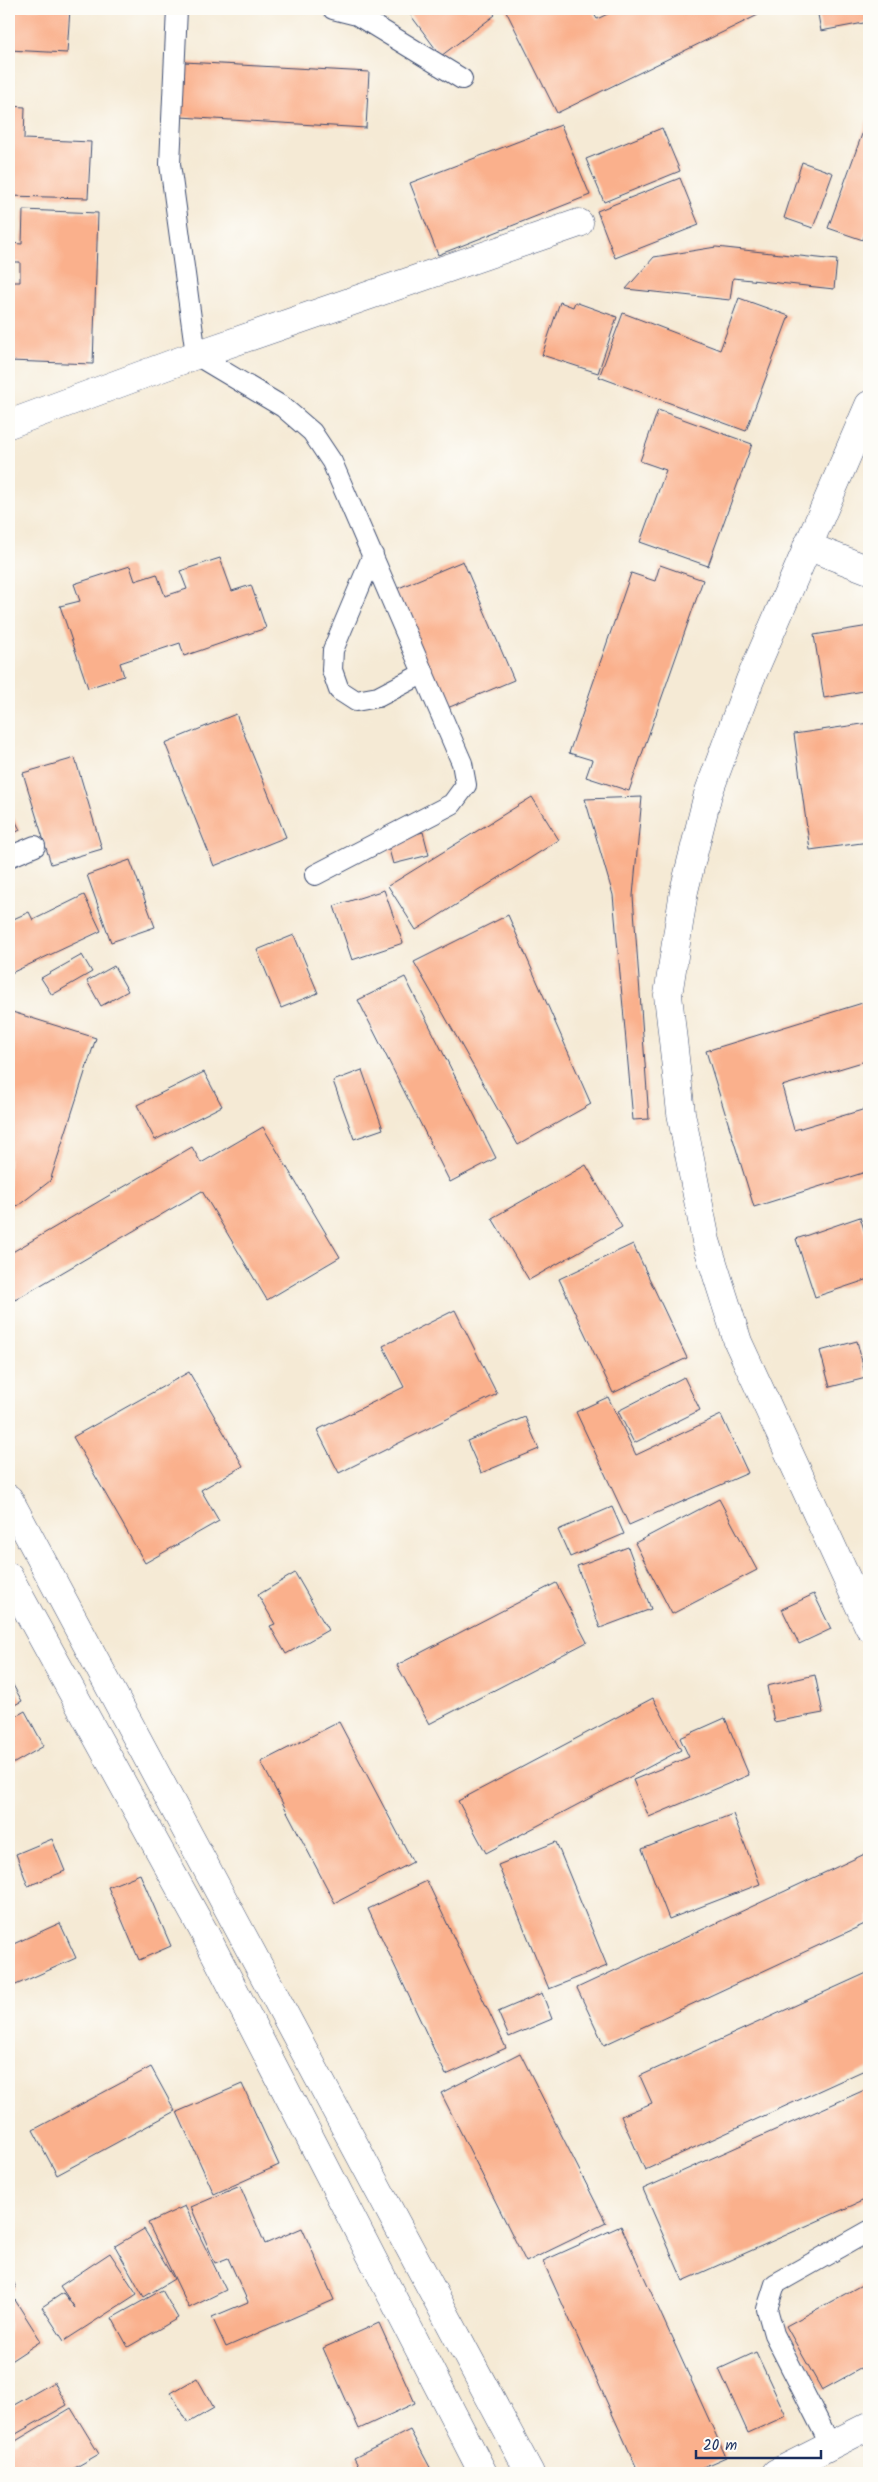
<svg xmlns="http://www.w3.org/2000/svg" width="878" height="2482" viewBox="0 0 878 2482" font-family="Kalam,sans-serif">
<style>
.building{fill:#fab08c}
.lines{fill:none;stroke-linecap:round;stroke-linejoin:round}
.lane-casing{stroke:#3c4b70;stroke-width:22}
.street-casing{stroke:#3c4b70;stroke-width:29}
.secondary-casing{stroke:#3c4b70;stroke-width:29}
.highway-casing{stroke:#3c4b70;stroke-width:29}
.lane{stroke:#fff;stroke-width:20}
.street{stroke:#fff;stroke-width:28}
.secondary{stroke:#fff;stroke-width:28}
.highway{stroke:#fff;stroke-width:28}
</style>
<rect width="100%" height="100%" fill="#fdfcf7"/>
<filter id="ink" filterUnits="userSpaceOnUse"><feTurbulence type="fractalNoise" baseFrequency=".02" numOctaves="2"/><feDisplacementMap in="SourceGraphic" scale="10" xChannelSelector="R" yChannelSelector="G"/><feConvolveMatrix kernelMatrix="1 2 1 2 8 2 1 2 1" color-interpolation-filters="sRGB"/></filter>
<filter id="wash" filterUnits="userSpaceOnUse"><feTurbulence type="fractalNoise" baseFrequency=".0096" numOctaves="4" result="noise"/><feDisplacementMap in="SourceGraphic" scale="20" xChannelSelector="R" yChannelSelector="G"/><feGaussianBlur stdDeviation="1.12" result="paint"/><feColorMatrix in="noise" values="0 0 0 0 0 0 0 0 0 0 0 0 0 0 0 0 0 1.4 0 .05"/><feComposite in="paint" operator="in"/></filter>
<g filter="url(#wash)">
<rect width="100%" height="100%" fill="#f5ead5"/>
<g id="blocks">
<!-- building -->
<path class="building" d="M 9,9 L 70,9 L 67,53 L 9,50 Z
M 406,9 L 490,9 L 495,15 L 441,56 Z
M 505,9 L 591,9 L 597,19 L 618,9 L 756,9 L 758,15 L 557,113 Z
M 817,9 L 869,9 L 869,22 L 821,31 Z
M 184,62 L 369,72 L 366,128 L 180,117 Z
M 9,106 L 25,107 L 24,139 L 91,142 L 88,198 L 9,196 Z
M 869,115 L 869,223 L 863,240 L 828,228 Z
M 561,125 L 590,195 L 438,255 L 410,183 Z
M 662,128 L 680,171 L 604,202 L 586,159 Z
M 802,162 L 833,173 L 813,228 L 784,218 Z
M 680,178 L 699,225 L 615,258 L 597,211 Z
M 23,210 L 98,213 L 93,364 L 9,361 L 9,282 L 20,282 L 20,262 L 9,262 L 9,243 L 22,244 Z
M 716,247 L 837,260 L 834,289 L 733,278 L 730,300 L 626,289 L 654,257 Z
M 739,298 L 789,316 L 746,431 L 599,377 L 623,313 L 720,350 Z
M 560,302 L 573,307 L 575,302 L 617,317 L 598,373 L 542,355 Z
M 658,410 L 752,444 L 708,566 L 640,542 L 666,470 L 640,461 Z
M 220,558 L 232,591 L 251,585 L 266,628 L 184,656 L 180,643 L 120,663 L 124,676 L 88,688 L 60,606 L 80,601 L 74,584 L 130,566 L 135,581 L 157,574 L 165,596 L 187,589 L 180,571 Z
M 463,561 L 514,680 L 445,709 L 394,590 Z
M 660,565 L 703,580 L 629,791 L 586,777 L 592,760 L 569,753 L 631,573 L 655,581 Z
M 869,626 L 869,690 L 824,698 L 814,635 Z
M 236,714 L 286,837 L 214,866 L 165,743 Z
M 869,723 L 869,842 L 810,850 L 794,734 Z
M 75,758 L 102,849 L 51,864 L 23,773 Z
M 532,797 L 559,840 L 416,930 L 388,886 Z
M 642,797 L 633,896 L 649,1119 L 633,1120 L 613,895 L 585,799 Z
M 9,808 L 20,830 L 9,836 Z
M 423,832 L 429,855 L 393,864 L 387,842 Z
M 130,860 L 155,927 L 111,942 L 87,875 Z
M 384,890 L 403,943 L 352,960 L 334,906 Z
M 84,895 L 101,931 L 9,974 L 9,921 L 29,912 L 33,920 Z
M 508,915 L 591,1104 L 518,1145 L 414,962 Z
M 294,935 L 318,993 L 281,1008 L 257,950 Z
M 82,955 L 92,972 L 52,995 L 41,978 Z
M 114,966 L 128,991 L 101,1006 L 87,981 Z
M 405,977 L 496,1158 L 450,1182 L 358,1000 Z
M 869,1001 L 869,1060 L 782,1086 L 794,1130 L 869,1108 L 869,1171 L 754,1207 L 706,1051 Z
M 9,1011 L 96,1038 L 50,1181 L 19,1205 L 9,1208 Z
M 362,1070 L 383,1129 L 354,1139 L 333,1081 Z
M 204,1072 L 222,1106 L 155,1140 L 137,1105 Z
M 263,1127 L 340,1257 L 267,1300 L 202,1191 L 15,1300 L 9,1289 L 9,1254 L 192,1147 L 201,1163 Z
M 586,1165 L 622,1227 L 529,1280 L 492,1218 Z
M 860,1217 L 869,1245 L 869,1279 L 815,1297 L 796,1239 Z
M 633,1244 L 687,1358 L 613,1393 L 559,1279 Z
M 455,1310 L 497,1394 L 339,1473 L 317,1430 L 404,1387 L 383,1346 Z
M 857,1341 L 866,1378 L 830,1387 L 820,1351 Z
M 189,1372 L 243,1466 L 201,1490 L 219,1521 L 145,1563 L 73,1437 Z
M 684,1377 L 700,1410 L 634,1443 L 618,1411 Z
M 608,1397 L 636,1455 L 721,1415 L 748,1473 L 629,1525 L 576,1412 Z
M 525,1417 L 539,1449 L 481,1473 L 467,1441 Z
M 719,1499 L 757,1570 L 672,1614 L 635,1543 Z
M 612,1507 L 624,1534 L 570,1557 L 558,1530 Z
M 628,1547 L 651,1609 L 600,1628 L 577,1566 Z
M 295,1573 L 328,1630 L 286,1654 L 270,1626 L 275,1624 L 258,1595 Z
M 556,1583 L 587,1642 L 429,1724 L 397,1665 Z
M 814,1594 L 831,1629 L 799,1644 L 782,1609 Z
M 815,1675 L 823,1713 L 774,1722 L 767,1686 Z
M 9,1678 L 22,1701 L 9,1708 Z
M 653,1698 L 681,1750 L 486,1853 L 458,1801 Z
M 25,1711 L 44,1746 L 9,1766 L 9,1720 Z
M 725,1718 L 749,1775 L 649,1817 L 633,1780 L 689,1757 L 680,1738 Z
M 339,1722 L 413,1862 L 335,1903 L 261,1762 Z
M 733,1814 L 760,1884 L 669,1919 L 642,1849 Z
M 52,1839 L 65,1871 L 28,1886 L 16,1854 Z
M 556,1842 L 607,1966 L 549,1989 L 498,1865 Z
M 869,1852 L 869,1922 L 604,2045 L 577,1988 Z
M 140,1874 L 171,1946 L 139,1960 L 108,1887 Z
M 427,1881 L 506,2048 L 446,2075 L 368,1909 Z
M 60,1923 L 76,1958 L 9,1988 L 9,1946 Z
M 869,1972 L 869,2068 L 645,2170 L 621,2116 L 652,2103 L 640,2076 Z
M 542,1993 L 552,2019 L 509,2037 L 498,2012 Z
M 520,2053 L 606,2223 L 526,2262 L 441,2093 Z
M 151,2067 L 175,2111 L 57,2175 L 33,2130 Z
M 242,2084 L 279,2165 L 214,2194 L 177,2112 Z
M 869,2088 L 869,2198 L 683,2281 L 643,2189 Z
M 240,2186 L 265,2244 L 302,2228 L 334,2300 L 226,2347 L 212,2317 L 248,2302 L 228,2258 L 215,2263 L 191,2207 Z
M 185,2206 L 226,2290 L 189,2308 L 148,2223 Z
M 621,2226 L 726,2457 L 689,2473 L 639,2473 L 543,2261 Z
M 144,2229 L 174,2279 L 144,2297 L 115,2246 Z
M 110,2253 L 137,2294 L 64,2341 L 42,2307 L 63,2293 L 75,2308 L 60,2286 Z
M 9,2271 L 16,2288 L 9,2290 Z
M 869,2281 L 869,2364 L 822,2390 L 786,2326 Z
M 162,2290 L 178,2318 L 128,2347 L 112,2318 Z
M 15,2300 L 41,2341 L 9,2362 L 9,2304 Z
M 379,2323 L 415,2403 L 359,2429 L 323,2348 Z
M 756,2352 L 786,2416 L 748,2433 L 719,2369 Z
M 197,2378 L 214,2408 L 188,2423 L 171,2393 Z
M 54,2382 L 67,2405 L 9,2438 L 9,2408 Z
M 71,2408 L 99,2454 L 66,2473 L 9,2473 L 9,2445 Z
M 410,2430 L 433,2473 L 362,2473 L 354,2458 Z"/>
</g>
</g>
<g filter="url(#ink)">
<use href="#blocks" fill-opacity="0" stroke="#3c4b70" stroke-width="1"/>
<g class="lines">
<defs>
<path id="lane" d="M 177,9 L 170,164 L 196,355 L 283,407 L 312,432 L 332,462 L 462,763 L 466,785 L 452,804 L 315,875
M 333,9 L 357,15 L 462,79
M 373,555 L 333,650 L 332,670 L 339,690 L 356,701 L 378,697 L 424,673
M 9,857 L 35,846
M 831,2446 L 774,2334 L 767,2309 L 775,2284 L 869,2231"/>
<path id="street" d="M 9,424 L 196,355 L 579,223
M 807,546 L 869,570"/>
<path id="secondary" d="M 869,405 L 750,680 L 708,794 L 684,891 L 668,995 L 681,1113 L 706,1241 L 738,1342 L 869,1627
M 776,2473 L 869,2426"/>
<path id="highway" d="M 9,1499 L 530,2473
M 9,1577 L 203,1930 L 483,2473"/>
</defs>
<!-- lane casing -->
<use href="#lane" class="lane-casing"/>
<!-- street casing -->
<use href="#street" class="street-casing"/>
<!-- secondary casing -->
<use href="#secondary" class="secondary-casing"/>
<!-- highway casing -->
<use href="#highway" class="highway-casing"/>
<!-- lane -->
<use href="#lane" class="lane"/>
<!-- street -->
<use href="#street" class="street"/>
<!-- secondary -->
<use href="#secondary" class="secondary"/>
<!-- highway -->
<use href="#highway" class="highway"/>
</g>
</g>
<!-- margin -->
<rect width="878" height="2482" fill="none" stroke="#fdfcf7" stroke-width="30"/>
<!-- scale -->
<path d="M696 2450v8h125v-8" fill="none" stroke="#1b2f5e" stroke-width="2.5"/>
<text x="703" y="2450" font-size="15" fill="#1b2f5e" stroke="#fdfcf7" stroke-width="4" paint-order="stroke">20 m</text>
</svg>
